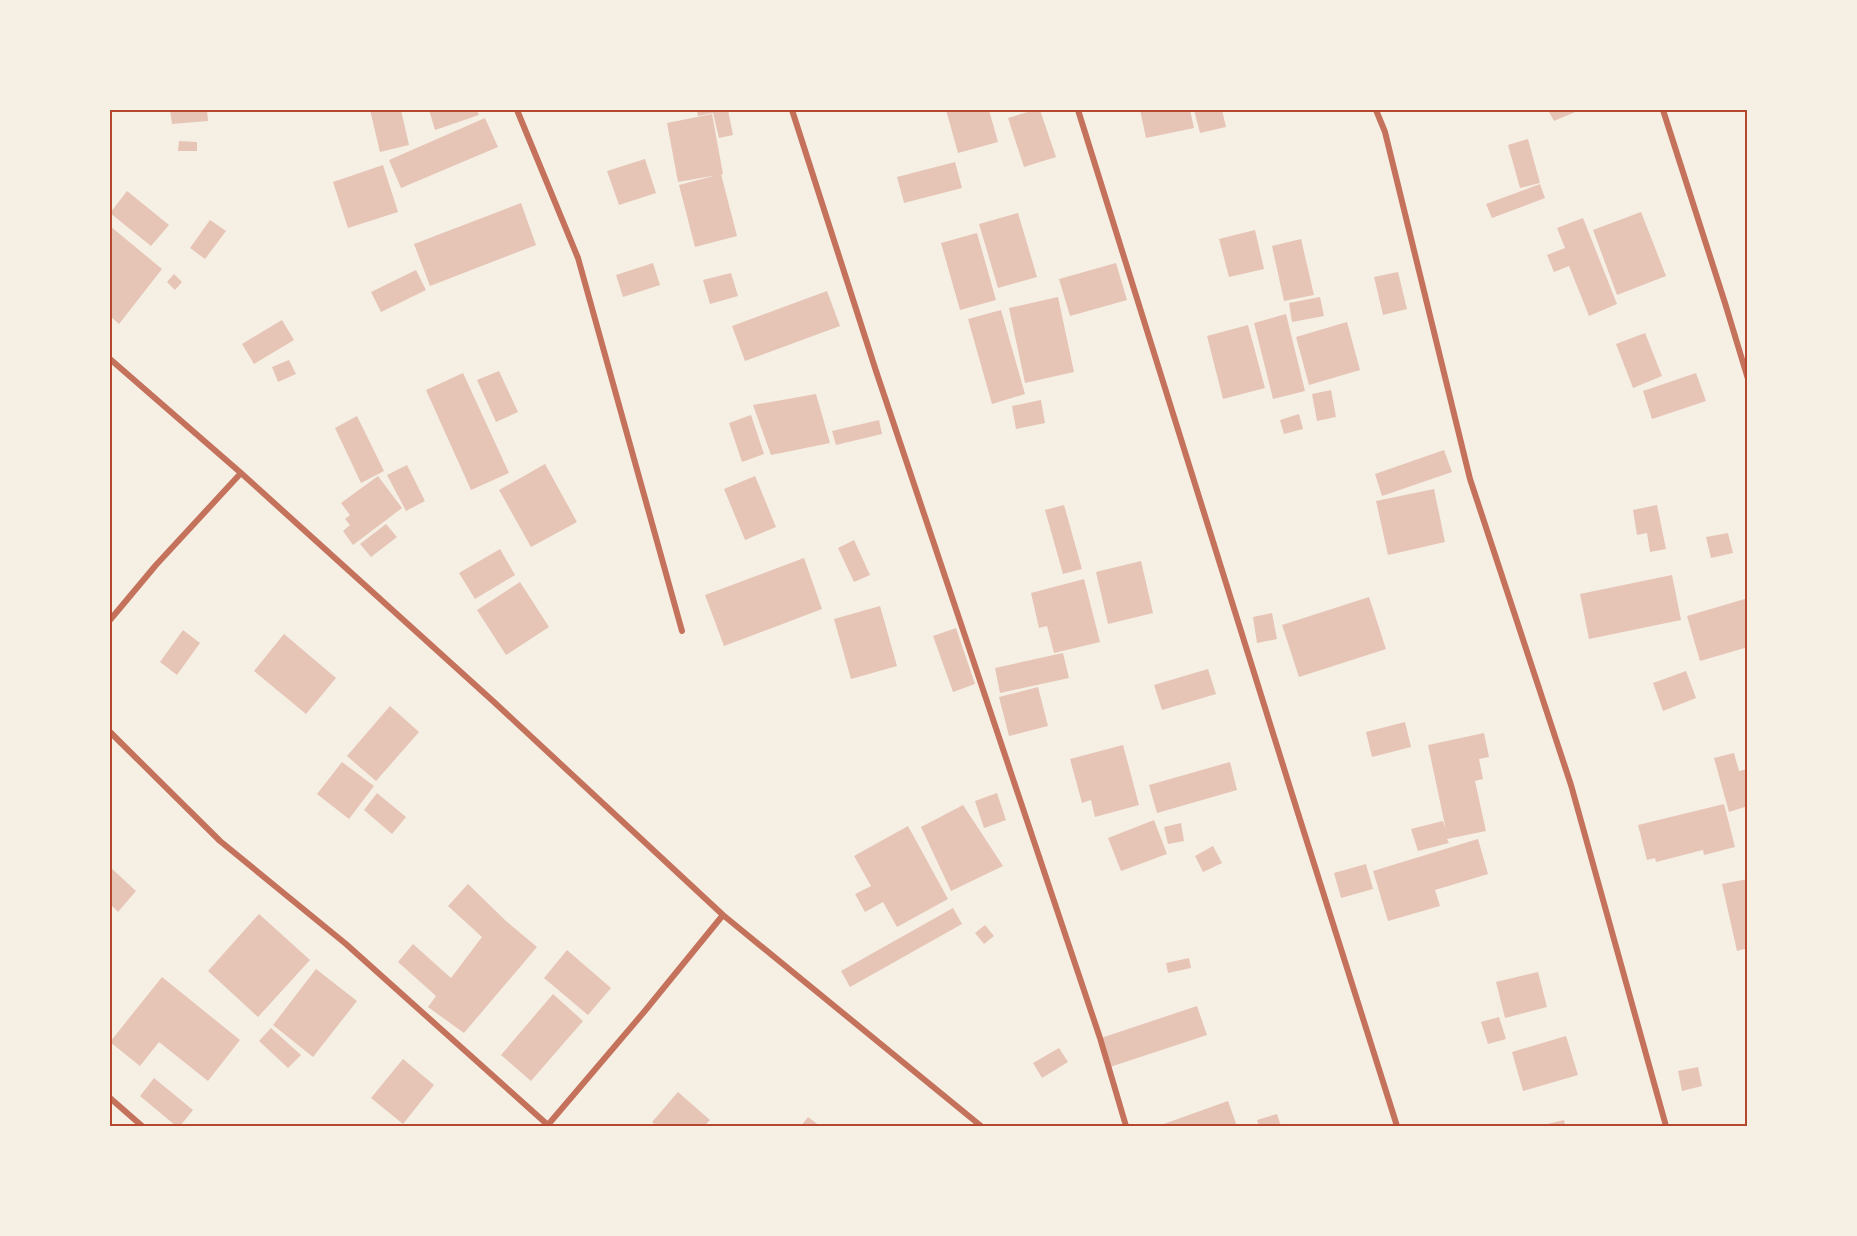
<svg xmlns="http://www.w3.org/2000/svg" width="1857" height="1236" viewBox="0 0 1857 1236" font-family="Jost,sans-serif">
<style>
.building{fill:#e6c5b7}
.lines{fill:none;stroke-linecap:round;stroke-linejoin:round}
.minor{stroke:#c5725c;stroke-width:6}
.neatline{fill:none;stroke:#b5482f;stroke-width:2}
</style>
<rect width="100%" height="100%" fill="#f6efe4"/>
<!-- building -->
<path class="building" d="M 170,110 L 207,110 L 208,121 L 172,124 Z
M 370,110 L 401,110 L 409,145 L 380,152 Z
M 429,110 L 477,110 L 479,115 L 435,130 Z
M 697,110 L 728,110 L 733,135 L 719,138 L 713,113 L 698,116 Z
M 946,110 L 989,110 L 998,142 L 958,153 Z
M 1034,110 L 1040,110 L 1056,157 L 1024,167 L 1008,118 Z
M 1140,110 L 1190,110 L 1194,128 L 1146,138 Z
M 1194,110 L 1222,110 L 1226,127 L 1200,133 Z
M 1548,110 L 1580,110 L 1554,121 Z
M 712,114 L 723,174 L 678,182 L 667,123 Z
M 485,118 L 498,147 L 401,188 L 389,160 Z
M 1528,139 L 1540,183 L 1520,188 L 1508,145 Z
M 179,141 L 197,142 L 197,151 L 178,151 Z
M 645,159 L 656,193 L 619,205 L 607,171 Z
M 955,162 L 962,188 L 904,203 L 897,177 Z
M 383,165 L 398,212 L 348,228 L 333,182 Z
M 721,174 L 737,236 L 695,247 L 679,185 Z
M 1540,184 L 1545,198 L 1492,218 L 1486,204 Z
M 127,191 L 169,225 L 151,246 L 110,213 Z
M 521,203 L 536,245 L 430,286 L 414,244 Z
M 1641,212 L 1666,276 L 1617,295 L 1593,230 Z
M 1018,213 L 1037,277 L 998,288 L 979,224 Z
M 1583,218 L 1617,304 L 1589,316 L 1569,266 L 1554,272 L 1547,255 L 1565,248 L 1557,228 Z
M 210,220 L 226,231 L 205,259 L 190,248 Z
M 110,226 L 162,269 L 119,324 L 110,316 Z
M 1255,230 L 1264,269 L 1229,277 L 1219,239 Z
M 977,233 L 996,300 L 960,310 L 941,243 Z
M 1301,239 L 1314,295 L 1284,301 L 1272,246 Z
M 653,263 L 660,285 L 623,297 L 616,275 Z
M 1116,263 L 1127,300 L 1070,316 L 1059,279 Z
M 416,270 L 426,290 L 381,312 L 371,292 Z
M 1398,272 L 1407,309 L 1383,315 L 1374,277 Z
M 731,273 L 738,296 L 710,304 L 703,280 Z
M 174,274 L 182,282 L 175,290 L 167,282 Z
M 827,291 L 840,326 L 745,361 L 732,326 Z
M 1058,297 L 1074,372 L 1025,383 L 1009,308 Z
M 1320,297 L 1324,316 L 1292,322 L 1289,303 Z
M 1001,310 L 1025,394 L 992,404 L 968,319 Z
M 1286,314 L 1305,391 L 1273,399 L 1254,323 Z
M 282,320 L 294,340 L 254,364 L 242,344 Z
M 1347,322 L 1360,370 L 1309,385 L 1296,337 Z
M 1248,325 L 1265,388 L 1223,399 L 1207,336 Z
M 1645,333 L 1662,376 L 1633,388 L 1616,344 Z
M 289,360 L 296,374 L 278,382 L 272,367 Z
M 499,371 L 518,412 L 496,422 L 477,380 Z
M 463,373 L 509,473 L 471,490 L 426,390 Z
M 1696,373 L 1706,401 L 1652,419 L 1643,391 Z
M 1331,390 L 1336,417 L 1317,421 L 1312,394 Z
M 816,394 L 830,443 L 771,455 L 753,405 Z
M 1041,400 L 1045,423 L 1016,429 L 1012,406 Z
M 1299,414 L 1303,429 L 1284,434 L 1280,420 Z
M 751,415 L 764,454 L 742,462 L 729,423 Z
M 357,416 L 384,471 L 361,483 L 335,428 Z
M 879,420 L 882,434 L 836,445 L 832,431 Z
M 1444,450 L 1452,472 L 1382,496 L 1375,474 Z
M 545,464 L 577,522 L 531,547 L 499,490 Z
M 407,465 L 425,501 L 406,511 L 387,475 Z
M 378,476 L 402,508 L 353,545 L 343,531 L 350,525 L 345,519 L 350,515 L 341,503 Z
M 755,476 L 776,527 L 745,540 L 724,489 Z
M 1434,489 L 1445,542 L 1388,555 L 1376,501 Z
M 1064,505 L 1082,569 L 1063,574 L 1045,510 Z
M 1657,505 L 1666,549 L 1650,552 L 1647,533 L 1637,535 L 1633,510 Z
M 386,524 L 397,537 L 371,557 L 360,544 Z
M 1728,533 L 1733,553 L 1711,558 L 1706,537 Z
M 854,540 L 870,575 L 854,582 L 838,548 Z
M 500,549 L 515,575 L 475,599 L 459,573 Z
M 804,558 L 822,609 L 724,646 L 705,595 Z
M 1141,561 L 1153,613 L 1108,624 L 1096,572 Z
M 1672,575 L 1681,620 L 1589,639 L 1580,594 Z
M 1084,579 L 1100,642 L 1054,653 L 1047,626 L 1039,628 L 1031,593 Z
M 520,582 L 549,627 L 506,655 L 477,610 Z
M 1369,597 L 1386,649 L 1299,677 L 1282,625 Z
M 1748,598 L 1748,647 L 1700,661 L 1687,616 Z
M 880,606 L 897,666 L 851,679 L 834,619 Z
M 1272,613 L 1277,639 L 1257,643 L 1253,617 Z
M 956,628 L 975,684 L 953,692 L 933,636 Z
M 183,630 L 200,643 L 177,675 L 160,662 Z
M 284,634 L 336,678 L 306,714 L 254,671 Z
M 1063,653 L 1069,678 L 1000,693 L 995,668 Z
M 1208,669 L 1216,694 L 1162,710 L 1154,685 Z
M 1686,671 L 1696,698 L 1663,711 L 1653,683 Z
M 1038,687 L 1048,726 L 1009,736 L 999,697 Z
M 390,706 L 419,732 L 376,781 L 347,756 Z
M 1405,722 L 1411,747 L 1372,757 L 1366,732 Z
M 1484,733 L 1489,757 L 1479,759 L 1483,779 L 1475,781 L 1486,831 L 1447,839 L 1449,843 L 1418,851 L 1411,829 L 1443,821 L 1446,830 L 1428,745 Z
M 1123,745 L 1139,805 L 1095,817 L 1091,800 L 1082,803 L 1070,759 Z
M 1734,753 L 1739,771 L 1748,769 L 1748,806 L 1729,812 L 1714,758 Z
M 342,762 L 374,786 L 349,819 L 317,794 Z
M 1230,762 L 1237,790 L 1157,813 L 1149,785 Z
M 377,793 L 406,817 L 392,834 L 364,810 Z
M 997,793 L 1006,820 L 984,828 L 975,801 Z
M 1724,804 L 1735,847 L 1704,855 L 1703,850 L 1656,862 L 1655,858 L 1647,860 L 1638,825 Z
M 963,805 L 1003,866 L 951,891 L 921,827 Z
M 1154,820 L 1167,854 L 1121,871 L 1108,838 Z
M 1181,823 L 1184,841 L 1168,844 L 1164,827 Z
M 908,826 L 948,899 L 897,927 L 883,902 L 865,912 L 855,894 L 871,886 L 854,856 Z
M 1478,839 L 1488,874 L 1435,890 L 1440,906 L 1388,921 L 1373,871 Z
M 1213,846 L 1222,863 L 1203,872 L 1195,856 Z
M 1366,864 L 1373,889 L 1341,898 L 1334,873 Z
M 110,867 L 136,891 L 118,912 L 110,904 Z
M 1748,879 L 1748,948 L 1737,951 L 1722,884 Z
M 468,884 L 506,921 L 537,947 L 464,1033 L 428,1007 L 436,996 L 398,962 L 413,944 L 451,978 L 482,937 L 448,906 Z
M 953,908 L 962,924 L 850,987 L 841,971 Z
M 259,914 L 310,960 L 258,1017 L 208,971 Z
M 985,925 L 994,936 L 984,944 L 975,933 Z
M 567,950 L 611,988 L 588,1015 L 544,978 Z
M 1189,958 L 1191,968 L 1168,973 L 1166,963 Z
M 316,969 L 357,1001 L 313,1057 L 273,1025 Z
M 1538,972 L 1547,1007 L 1505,1018 L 1496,982 Z
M 162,977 L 240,1040 L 208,1081 L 159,1042 L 140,1066 L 110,1042 Z
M 553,994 L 583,1021 L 531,1081 L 501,1055 Z
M 1197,1006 L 1207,1035 L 1110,1067 L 1101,1038 Z
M 1499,1017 L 1506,1039 L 1488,1044 L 1481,1022 Z
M 271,1028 L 301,1055 L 288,1068 L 259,1041 Z
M 1566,1036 L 1578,1075 L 1523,1091 L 1512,1052 Z
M 1059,1048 L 1068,1062 L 1042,1078 L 1033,1063 Z
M 403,1059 L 434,1085 L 403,1124 L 371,1098 Z
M 1698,1067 L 1702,1086 L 1682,1091 L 1678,1071 Z
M 154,1078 L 193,1110 L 180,1126 L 176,1126 L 140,1096 Z
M 678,1092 L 710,1120 L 704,1126 L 657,1126 L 652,1122 Z
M 1228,1101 L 1237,1126 L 1158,1126 Z
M 1277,1114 L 1281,1126 L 1259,1126 L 1257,1120 Z
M 808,1117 L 820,1126 L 801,1126 Z
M 1564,1120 L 1565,1126 L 1539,1126 Z"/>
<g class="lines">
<!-- minor -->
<path class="minor" d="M 517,110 L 578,258 L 682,631
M 792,110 L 876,371 L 1100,1038 L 1126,1126
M 1078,110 L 1297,810 L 1397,1126
M 1376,110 L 1385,132 L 1470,479 L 1571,785 L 1666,1126
M 1663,110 L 1725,303 L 1748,379
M 110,359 L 241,473 L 494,702 L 723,915 L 981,1126
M 110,620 L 156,565 L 241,473
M 110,732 L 220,841 L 346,944 L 549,1126
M 110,1098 L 142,1126
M 547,1126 L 644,1012 L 723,915"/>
</g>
<!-- border -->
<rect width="1857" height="1236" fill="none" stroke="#f6efe4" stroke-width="222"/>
<rect x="111" y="111" width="1635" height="1014" class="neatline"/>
</svg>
